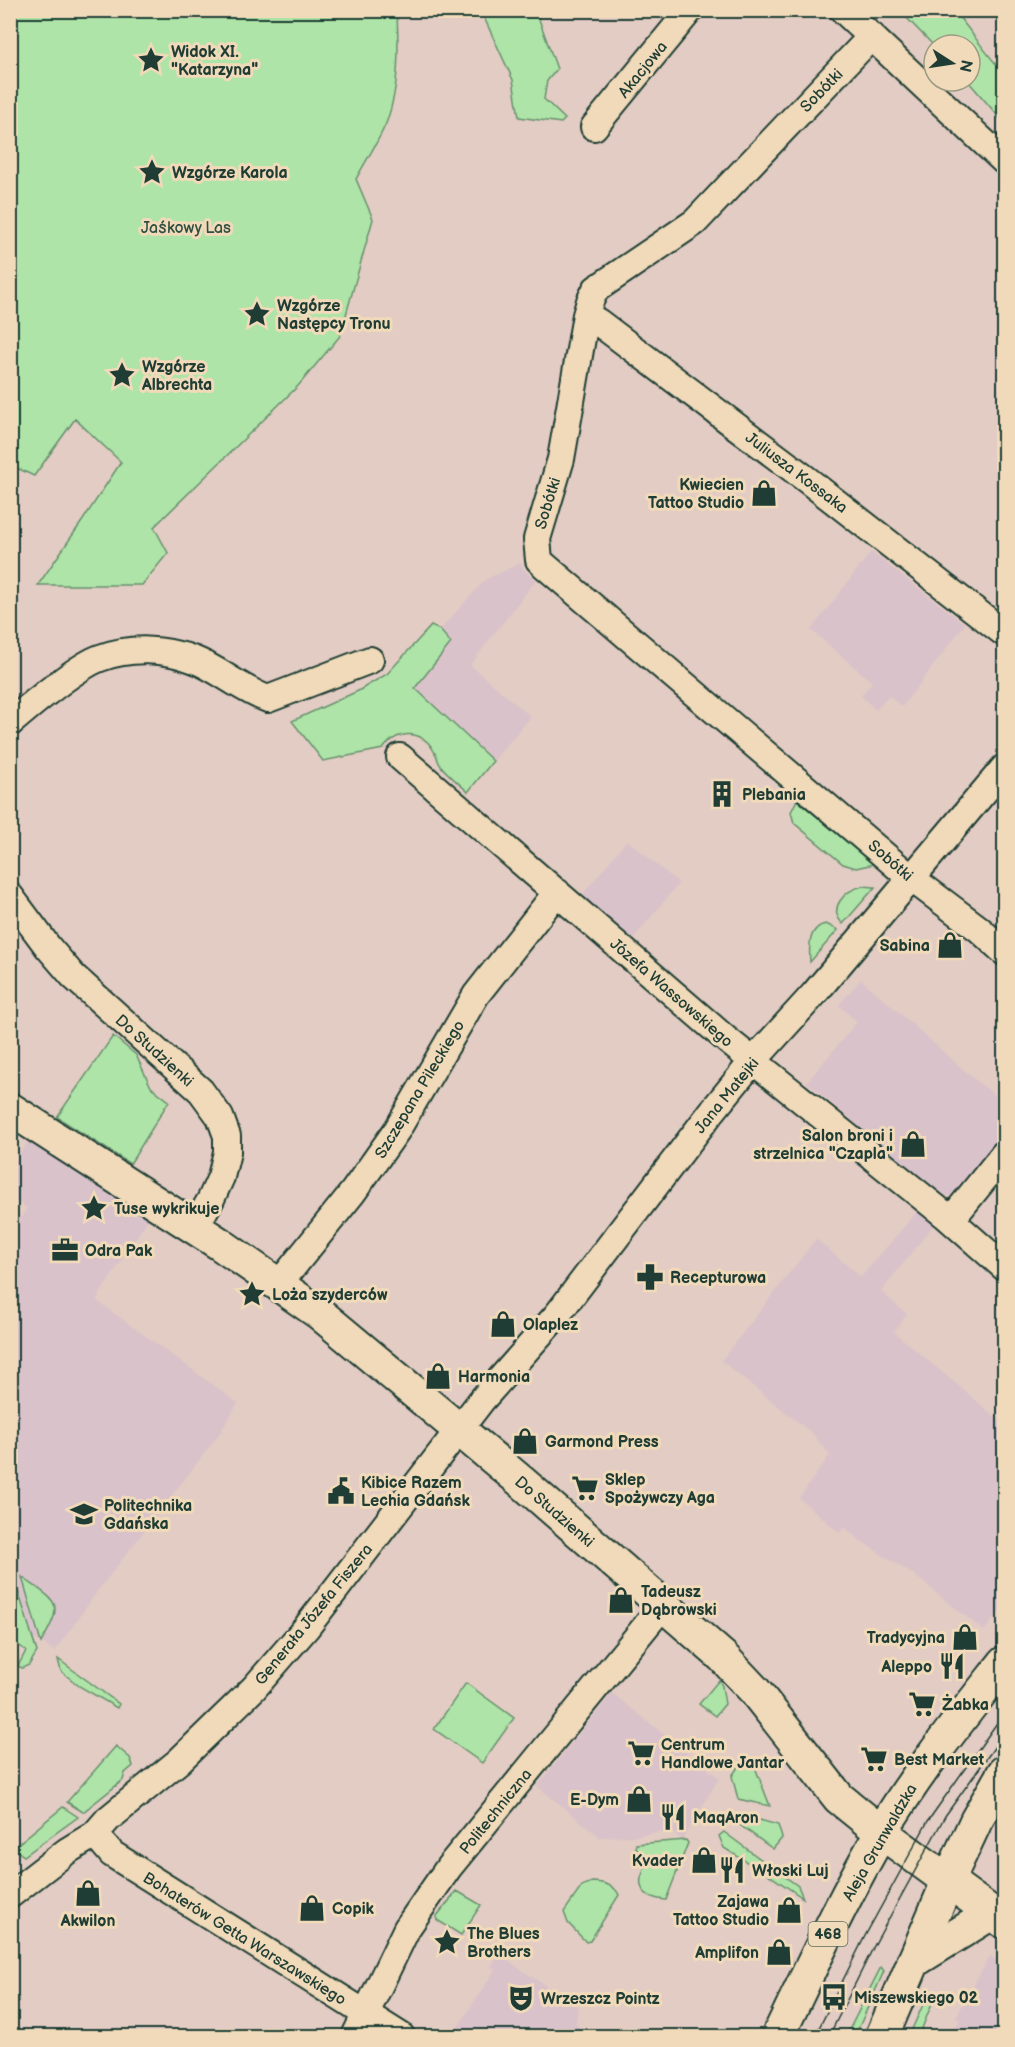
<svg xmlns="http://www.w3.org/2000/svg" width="1015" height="2047" viewBox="0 0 1015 2047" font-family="'Balsamiq Sans',sans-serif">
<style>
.built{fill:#dac2ca}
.green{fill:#aee4a7;stroke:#66906e;stroke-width:1.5}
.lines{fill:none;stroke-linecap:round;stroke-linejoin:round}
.minor-casing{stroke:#1f3d34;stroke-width:30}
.major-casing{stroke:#1f3d34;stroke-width:36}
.minor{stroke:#f0dab9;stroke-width:26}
.major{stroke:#f0dab9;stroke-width:32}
.tram{stroke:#1f3d34;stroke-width:1.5}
.labels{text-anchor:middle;stroke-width:6;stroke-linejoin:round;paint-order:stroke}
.shield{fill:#f0dab9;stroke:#5e6c5c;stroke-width:1.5}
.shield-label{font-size:15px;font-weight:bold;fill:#1f3d34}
.poi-label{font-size:16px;font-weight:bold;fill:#1f3d34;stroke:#f0dab9;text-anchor:start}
.street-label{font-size:16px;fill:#1f3d34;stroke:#f0dab9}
.park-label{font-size:16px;fill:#2d4e40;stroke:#f0dab9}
</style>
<rect width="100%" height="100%" fill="#e3ccc3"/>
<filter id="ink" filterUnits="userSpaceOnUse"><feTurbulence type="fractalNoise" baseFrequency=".0167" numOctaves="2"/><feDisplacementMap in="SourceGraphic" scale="12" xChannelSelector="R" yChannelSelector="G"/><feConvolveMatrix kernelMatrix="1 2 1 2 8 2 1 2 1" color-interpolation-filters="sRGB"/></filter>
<g filter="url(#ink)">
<!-- built -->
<path class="built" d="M 871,552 L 965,624 L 902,707 L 889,696 L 876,710 L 861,696 L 872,682 L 811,630 Z
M 520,563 L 525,571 L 536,580 L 470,665 L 531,717 L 493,761 L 415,687 L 451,643 L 440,630 L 485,580 Z
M 627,840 L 679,883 L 633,939 L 582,895 Z
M 861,979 L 972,1077 L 1004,1103 L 1004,1136 L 956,1196 L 941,1196 L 807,1082 L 857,1022 L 839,1005 Z
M 29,1140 L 149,1218 L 96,1300 L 238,1403 L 218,1436 L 97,1592 L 55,1651 L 11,1625 L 10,1227 L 14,1229 L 27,1208 L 11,1197 L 10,1169 Z
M 919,1209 L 935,1223 L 881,1292 L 907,1314 L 894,1332 L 1004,1424 L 1004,1605 L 984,1631 L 914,1575 L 858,1539 L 844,1527 L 840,1533 L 799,1498 L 830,1455 L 812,1433 L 721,1361 L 816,1239 L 861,1277 Z
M 612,1693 L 719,1778 L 682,1840 L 669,1830 L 636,1836 L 600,1837 L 537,1786 Z
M 499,1955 L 578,2007 L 576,2023 L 585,2036 L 452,2036 L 495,1970 L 491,1967 Z
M 990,1956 L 1004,1965 L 1004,2036 L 950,2036 L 960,2020 L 956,2017 Z"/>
<!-- green -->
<path class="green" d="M 11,10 L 413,11 L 397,15 C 399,51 399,87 387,121 C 379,141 366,160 356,179 L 373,219 L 340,336 L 298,386 L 154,527 L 168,553 L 142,585 L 38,585 L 83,520 L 121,462 L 75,419 L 34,476 L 17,468 L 11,491 Z
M 481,11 L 536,11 L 557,69 L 547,81 L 544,99 L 565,119 L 561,123 L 519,117 L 513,80 Z
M 900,11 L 954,11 C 971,31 984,51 1002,71 L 1004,72 L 1004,123 L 968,81 L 970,81 L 970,45 L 934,46 Z
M 431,626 L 440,630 L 451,643 L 415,688 L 493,761 L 468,792 C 459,783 448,775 441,766 C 437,762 438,757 435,753 C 423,729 398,729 383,749 L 323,761 L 292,721 L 358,691 L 387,674 Z
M 797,800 L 874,864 L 856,868 L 843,864 L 794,823 L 791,812 Z
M 863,886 L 875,887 L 843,924 C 827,908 845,890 863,886 Z
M 826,924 L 838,930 L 810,962 C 809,948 808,927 826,924 Z
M 113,1036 L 136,1055 L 151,1087 L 169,1101 L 130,1164 L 57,1117 Z
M 11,1568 L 37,1652 L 29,1665 L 22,1668 L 18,1666 L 26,1651 L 11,1639 Z
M 22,1577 C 58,1603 65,1601 41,1643 Z
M 58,1659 L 119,1704 L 117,1708 L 79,1686 L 61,1671 Z
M 719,1680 L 722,1686 L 725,1704 L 715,1716 L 699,1704 Z
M 466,1683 L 514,1718 L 482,1763 L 434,1729 Z
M 116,1746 L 130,1758 L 133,1766 L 125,1773 L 123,1780 L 83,1812 L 67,1802 Z
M 742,1761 L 753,1762 L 770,1806 L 738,1799 L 732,1776 Z
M 63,1807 L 78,1817 L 24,1856 L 13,1848 Z
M 737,1814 L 778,1825 L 782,1838 L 773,1849 L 733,1820 Z
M 724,1832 L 763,1861 L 758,1869 L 724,1848 L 719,1836 Z
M 686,1840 L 688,1843 L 666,1900 C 653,1899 638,1894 641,1878 C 642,1874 645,1869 645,1864 C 645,1858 640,1853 636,1848 L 636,1844 Z
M 770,1866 L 798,1886 L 803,1898 L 765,1872 Z
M 592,1882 C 602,1882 615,1885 619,1895 L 590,1941 L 586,1942 L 568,1923 L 564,1912 L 582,1886 Z
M 457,1891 L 481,1905 L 461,1935 L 437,1920 L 436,1917 Z
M 881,1967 L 884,1971 L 855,2036 L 846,2036 Z
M 930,1989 L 936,1993 L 919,2036 L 909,2036 Z"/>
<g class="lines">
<defs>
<path id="minor" d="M 843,10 L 1004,161
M 872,36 L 695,222 L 596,289 L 590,301 L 586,315 L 561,459 L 537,539 L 539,560 L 544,565 L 911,878 L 979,929 L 1004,952
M 594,127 L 690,10
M 586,315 L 598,322 L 806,479 L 1004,633
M 10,723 C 31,705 76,667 100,658 C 130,647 165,648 195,660 C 220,670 242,690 268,699 L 370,660
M 400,757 L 727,1040 L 945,1215 L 1004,1267
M 10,896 L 48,947 L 73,976 L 201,1091 L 220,1117 L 227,1136 L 227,1152 L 221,1177 L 211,1199 L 195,1227
M 951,1220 L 1004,1154
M 279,1284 L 353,1192 L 397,1130 L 476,995 L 557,892
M 95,1834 L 112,1854 L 401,2036
M 10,1895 L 67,1851 L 95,1834 L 108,1819 L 179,1761 L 254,1688 L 306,1628 L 481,1401 L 557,1315 L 710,1114 L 753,1061 L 814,994 L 1004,768
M 355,2036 L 407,1928 L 449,1867 L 664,1604"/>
<path id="major" d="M 10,1109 L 220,1244 L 319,1313 L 523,1483 L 723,1657 L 754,1690 L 839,1798 L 881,1832 L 1004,1922
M 913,1962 L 992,1913
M 778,2036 C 811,1968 843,1898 881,1833 C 917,1772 961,1718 1004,1663
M 882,2036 L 948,1881 L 976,1821 L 1004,1772"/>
</defs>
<!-- minor casing -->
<use href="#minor" class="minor-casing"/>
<!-- major casing -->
<use href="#major" class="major-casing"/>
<!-- minor -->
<use href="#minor" class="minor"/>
<!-- major -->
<use href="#major" class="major"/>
<!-- tram -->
<path class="tram" d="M 815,2036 L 865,1936 L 928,1821 L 1004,1713
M 829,2036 L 876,1942 L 945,1816 L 1004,1734"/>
</g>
</g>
<!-- icons -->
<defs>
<symbol id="sight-bare" viewBox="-9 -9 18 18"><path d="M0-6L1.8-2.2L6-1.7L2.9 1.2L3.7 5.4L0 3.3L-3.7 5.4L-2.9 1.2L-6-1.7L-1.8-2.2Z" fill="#1f3d34" stroke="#f0dab9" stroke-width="2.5" paint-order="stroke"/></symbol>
<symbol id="shop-bare" viewBox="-9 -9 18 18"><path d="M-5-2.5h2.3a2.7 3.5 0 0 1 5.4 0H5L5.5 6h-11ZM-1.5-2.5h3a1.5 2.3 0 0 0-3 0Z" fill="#1f3d34" stroke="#f0dab9" stroke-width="2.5" paint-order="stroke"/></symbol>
<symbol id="building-bare" viewBox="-9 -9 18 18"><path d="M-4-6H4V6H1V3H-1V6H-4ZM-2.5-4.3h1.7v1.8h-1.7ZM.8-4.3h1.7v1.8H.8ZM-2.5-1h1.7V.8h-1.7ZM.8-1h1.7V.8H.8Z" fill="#1f3d34" stroke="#f0dab9" stroke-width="2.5" paint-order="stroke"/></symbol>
<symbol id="office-bare" viewBox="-9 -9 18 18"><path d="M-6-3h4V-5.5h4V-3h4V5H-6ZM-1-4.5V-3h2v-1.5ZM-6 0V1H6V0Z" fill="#1f3d34" stroke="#f0dab9" stroke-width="2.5" paint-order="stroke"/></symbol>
<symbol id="pharmacy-bare" viewBox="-9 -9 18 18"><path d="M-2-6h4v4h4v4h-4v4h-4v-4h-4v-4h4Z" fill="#1f3d34" stroke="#f0dab9" stroke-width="2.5" paint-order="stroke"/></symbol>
<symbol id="supermarket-bare" viewBox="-9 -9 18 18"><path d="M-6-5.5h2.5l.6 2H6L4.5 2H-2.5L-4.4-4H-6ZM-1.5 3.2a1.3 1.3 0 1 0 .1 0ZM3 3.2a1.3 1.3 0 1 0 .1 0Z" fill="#1f3d34" stroke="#f0dab9" stroke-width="2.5" paint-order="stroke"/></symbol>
<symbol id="civic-bare" viewBox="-9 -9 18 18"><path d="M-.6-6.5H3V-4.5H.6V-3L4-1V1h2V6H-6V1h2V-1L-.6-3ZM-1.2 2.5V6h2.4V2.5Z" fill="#1f3d34" stroke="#f0dab9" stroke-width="2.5" paint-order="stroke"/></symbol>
<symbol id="university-bare" viewBox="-9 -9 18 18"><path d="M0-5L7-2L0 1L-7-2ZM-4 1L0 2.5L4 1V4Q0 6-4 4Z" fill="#1f3d34" stroke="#f0dab9" stroke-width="2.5" paint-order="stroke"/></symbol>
<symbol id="restaurant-bare" viewBox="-9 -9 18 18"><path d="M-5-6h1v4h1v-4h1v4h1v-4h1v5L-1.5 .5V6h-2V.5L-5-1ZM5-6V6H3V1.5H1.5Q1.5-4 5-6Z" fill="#1f3d34" stroke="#f0dab9" stroke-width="2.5" paint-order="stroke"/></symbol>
<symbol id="bus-bare" viewBox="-9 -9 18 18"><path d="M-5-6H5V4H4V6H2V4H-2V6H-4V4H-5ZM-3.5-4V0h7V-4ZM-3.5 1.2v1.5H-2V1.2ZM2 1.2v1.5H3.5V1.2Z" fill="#1f3d34" stroke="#f0dab9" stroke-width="2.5" paint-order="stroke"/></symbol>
<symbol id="theatre-bare" viewBox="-9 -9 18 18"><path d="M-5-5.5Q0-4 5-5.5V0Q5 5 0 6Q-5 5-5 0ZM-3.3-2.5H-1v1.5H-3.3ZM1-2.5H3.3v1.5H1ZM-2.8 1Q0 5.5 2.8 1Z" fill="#1f3d34" stroke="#f0dab9" stroke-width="2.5" paint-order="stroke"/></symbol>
</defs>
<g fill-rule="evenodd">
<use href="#sight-bare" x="132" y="41" width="38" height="38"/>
<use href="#sight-bare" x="133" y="153" width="38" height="38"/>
<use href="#sight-bare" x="238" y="295" width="38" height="38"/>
<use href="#sight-bare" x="103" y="356" width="38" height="38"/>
<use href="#shop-bare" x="745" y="474" width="38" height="38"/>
<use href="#building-bare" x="703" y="775" width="38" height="38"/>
<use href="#shop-bare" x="931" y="926" width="38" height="38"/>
<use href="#shop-bare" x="894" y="1125" width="38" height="38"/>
<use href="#sight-bare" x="75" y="1189" width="38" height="38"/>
<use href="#office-bare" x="46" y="1231" width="38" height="38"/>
<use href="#pharmacy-bare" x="631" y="1258" width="38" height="38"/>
<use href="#sight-bare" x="233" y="1275" width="38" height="38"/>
<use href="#shop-bare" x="484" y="1305" width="38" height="38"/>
<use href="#shop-bare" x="419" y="1357" width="38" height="38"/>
<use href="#shop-bare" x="506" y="1422" width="38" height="38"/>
<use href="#supermarket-bare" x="566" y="1469" width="38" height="38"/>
<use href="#civic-bare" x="322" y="1472" width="38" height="38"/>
<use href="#university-bare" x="65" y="1495" width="38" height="38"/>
<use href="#shop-bare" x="602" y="1581" width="38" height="38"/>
<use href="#shop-bare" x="946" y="1618" width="38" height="38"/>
<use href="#restaurant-bare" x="933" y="1647" width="38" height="38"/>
<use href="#supermarket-bare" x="903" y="1685" width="38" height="38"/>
<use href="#supermarket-bare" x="622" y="1734" width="38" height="38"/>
<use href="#supermarket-bare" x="855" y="1740" width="38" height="38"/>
<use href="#shop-bare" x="620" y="1780" width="38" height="38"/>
<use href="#restaurant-bare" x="654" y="1798" width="38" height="38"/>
<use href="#shop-bare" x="685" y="1841" width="38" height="38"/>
<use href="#restaurant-bare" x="713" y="1851" width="38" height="38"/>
<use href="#shop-bare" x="69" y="1874" width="38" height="38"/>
<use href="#shop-bare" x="293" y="1889" width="38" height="38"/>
<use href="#shop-bare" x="770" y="1891" width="38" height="38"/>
<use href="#sight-bare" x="428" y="1923" width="38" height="38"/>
<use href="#shop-bare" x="760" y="1933" width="38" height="38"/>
<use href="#bus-bare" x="815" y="1978" width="38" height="38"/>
<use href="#theatre-bare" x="502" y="1979" width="38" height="38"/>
</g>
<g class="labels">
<!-- shield labels -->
<rect class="shield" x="808.5" y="1922" width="39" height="24" rx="4.5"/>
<g class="shield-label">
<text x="828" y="1939">468</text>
</g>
<!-- poi labels -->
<g class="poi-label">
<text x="171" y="57">Widok XI.<tspan x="171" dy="18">"Katarzyna"</tspan></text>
<text x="172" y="178">Wzgórze Karola</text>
<text x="277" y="311">Wzgórze<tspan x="277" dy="18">Następcy Tronu</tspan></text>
<text x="142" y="372">Wzgórze<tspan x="142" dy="18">Albrechta</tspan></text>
<text x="744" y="490" text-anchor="end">Kwiecien<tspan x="744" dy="18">Tattoo Studio</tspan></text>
<text x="742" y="800">Plebania</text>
<text x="930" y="951" text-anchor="end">Sabina</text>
<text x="893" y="1141" text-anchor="end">Salon broni i<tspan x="893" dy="18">strzelnica "Czapla"</tspan></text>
<text x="114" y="1214">Tuse wykrikuje</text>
<text x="85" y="1256">Odra Pak</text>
<text x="670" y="1283">Recepturowa</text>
<text x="272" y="1300">Loża szyderców</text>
<text x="523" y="1330">Olaplez</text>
<text x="458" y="1382">Harmonia</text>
<text x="545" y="1447">Garmond Press</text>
<text x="605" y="1485">Sklep<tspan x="605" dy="18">Spożywczy Aga</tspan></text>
<text x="361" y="1488">Kibice Razem<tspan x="361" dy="18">Lechia Gdańsk</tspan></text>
<text x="104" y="1511">Politechnika<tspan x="104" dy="18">Gdańska</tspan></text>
<text x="641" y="1597">Tadeusz<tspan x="641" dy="18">Dąbrowski</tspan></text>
<text x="945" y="1643" text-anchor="end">Tradycyjna</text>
<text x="932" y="1672" text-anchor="end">Aleppo</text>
<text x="942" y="1710">Żabka</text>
<text x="661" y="1750">Centrum<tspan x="661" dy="18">Handlowe Jantar</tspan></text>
<text x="894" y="1765">Best Market</text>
<text x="619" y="1805" text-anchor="end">E-Dym</text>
<text x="693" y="1823">MaqAron</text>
<text x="684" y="1866" text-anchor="end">Kvader</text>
<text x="752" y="1876">Włoski Luj</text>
<text x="769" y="1907" text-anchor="end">Zajawa<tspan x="769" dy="18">Tattoo Studio</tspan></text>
<text x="332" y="1914">Copik</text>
<text x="88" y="1926" text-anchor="middle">Akwilon</text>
<text x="467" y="1939">The Blues<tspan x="467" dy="18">Brothers</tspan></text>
<text x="759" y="1958" text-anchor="end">Amplifon</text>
<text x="854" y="2003">Miszewskiego 02</text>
<text x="541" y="2004">Wrzeszcz Pointz</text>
</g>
<!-- street labels -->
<g class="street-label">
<text transform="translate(642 69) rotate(-51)" y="6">Akacjowa</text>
<text transform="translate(821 90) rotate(-46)" y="6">Sobótki</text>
<text transform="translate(797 472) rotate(37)" y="6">Juliusza Kossaka</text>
<text transform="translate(547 503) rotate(-73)" y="6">Sobótki</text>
<text transform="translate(891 860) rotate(41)" y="6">Sobótki</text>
<text transform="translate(672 992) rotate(41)" y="6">Józefa Wassowskiego</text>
<text transform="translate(155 1050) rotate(42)" y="6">Do Studzienki</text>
<text transform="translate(419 1089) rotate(-59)" y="6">Szczepana Pileckiego</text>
<text transform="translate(726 1095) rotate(-51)" y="6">Jana Matejki</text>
<text transform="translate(555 1511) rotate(41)" y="6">Do Studzienki</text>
<text transform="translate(313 1614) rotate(-51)" y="6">Generała Józefa Fiszera</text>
<text transform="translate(495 1811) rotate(-51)" y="6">Politechniczna</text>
<text transform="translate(879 1842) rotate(-60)" y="6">Aleja Grunwaldzka</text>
<text transform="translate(245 1938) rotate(32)" y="6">Bohaterów Getta Warszawskiego</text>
</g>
<!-- park labels -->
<g class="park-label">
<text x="186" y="233">Jaśkowy Las</text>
</g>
</g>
<!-- margin -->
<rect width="1015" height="2047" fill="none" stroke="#f0dab9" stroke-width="36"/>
<rect x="18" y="18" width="979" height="2011" fill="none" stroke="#1f3d34" stroke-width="2" filter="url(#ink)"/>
<!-- north arrow -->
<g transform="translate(952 63) rotate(102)"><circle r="28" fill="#f0dab9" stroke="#9c9b84" stroke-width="1.5"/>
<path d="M0-4.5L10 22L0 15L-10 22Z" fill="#1f3d34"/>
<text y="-9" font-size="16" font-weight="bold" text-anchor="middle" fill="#1f3d34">N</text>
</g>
</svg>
